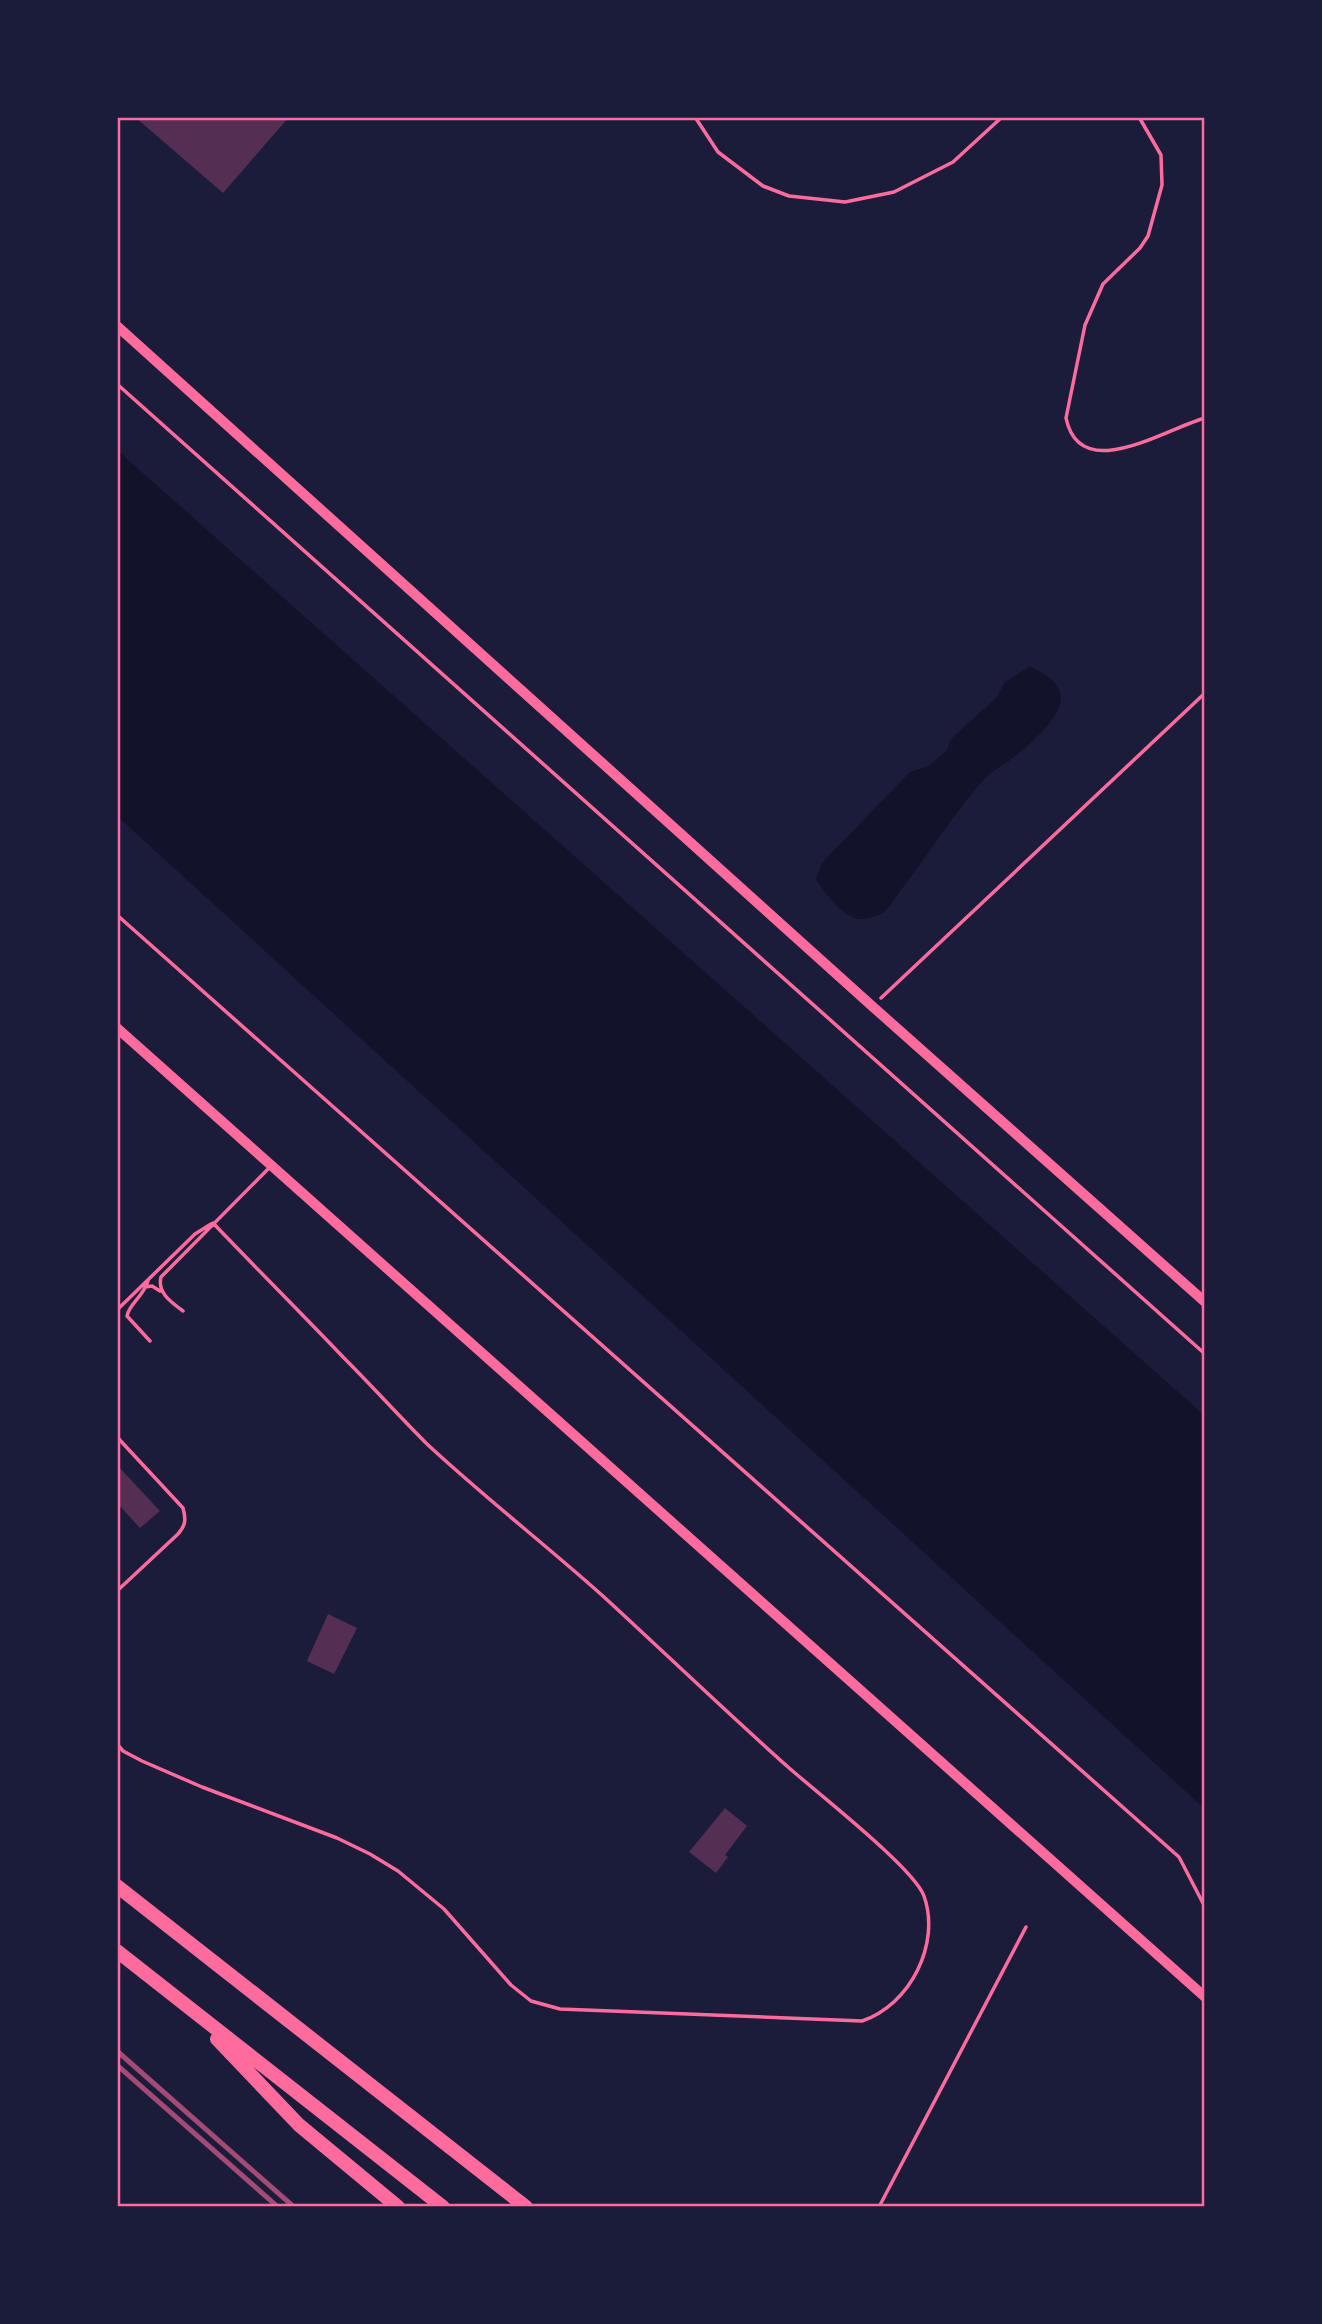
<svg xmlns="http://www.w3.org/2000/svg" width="1322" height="2324" viewBox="0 0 1322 2324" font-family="'Fira Sans',sans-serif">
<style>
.water{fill:#12122b}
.building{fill:#542f53}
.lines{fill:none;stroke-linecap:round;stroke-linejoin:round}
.path{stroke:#ff6b9d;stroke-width:3.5}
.service{stroke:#ff6b9d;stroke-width:3.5}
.tertiary{stroke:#ff6b9d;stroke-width:10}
.secondary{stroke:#ff6b9d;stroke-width:10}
.motorway{stroke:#ff6b9d;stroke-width:14}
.rail{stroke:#a44b75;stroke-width:5}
.neatline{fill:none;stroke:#ff6b9d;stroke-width:2.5}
</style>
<rect width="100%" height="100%" fill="#1b1b3a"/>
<!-- water -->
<path class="water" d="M 117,450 L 1205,1416 L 1205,1809 L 117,816 Z
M 1030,666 C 1043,673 1062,683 1061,700 C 1059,720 1025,749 1010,760 C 1001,767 991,771 984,779 C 954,813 931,851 904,886 C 897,894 891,906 884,912 C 880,915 869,918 864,919 C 845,921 825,893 816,879 L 822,863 L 910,772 L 929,766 L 947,750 L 951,739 L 997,697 L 1005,682 Z"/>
<!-- building -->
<path class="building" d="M 135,117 L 289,117 L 223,193 Z
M 117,1465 L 160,1511 L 140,1528 L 117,1503 Z
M 328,1614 L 357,1628 L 334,1674 L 307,1661 Z
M 725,1808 L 747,1826 L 725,1855 L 728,1857 L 716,1873 L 689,1852 Z"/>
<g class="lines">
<!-- path -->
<path class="path" d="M 695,117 L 718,152 L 763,186 L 789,196 L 845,202 L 894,192 L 953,162 L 1002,117
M 1139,117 L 1161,155 L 1162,185 L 1148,236 L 1140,248 L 1103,284 L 1085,325 L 1066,418 C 1080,486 1167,428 1205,418
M 117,384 L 1205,1354
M 117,915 L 1179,1857 L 1205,1907
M 881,998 L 1205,693
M 879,2207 L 1026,1927"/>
<!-- service -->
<path class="service" d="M 148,1281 C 143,1297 129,1304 127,1316 L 150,1341
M 145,1287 L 152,1286 L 160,1291
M 117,1310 L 195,1234 L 211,1224
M 183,1311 C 171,1302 157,1293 161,1277 L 269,1168
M 117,1437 L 183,1508 C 186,1519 186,1525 178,1534 L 117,1591
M 117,1744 L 123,1751 L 142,1761 L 202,1787 L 337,1838 L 370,1854 L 398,1871 L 444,1909 L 511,1985 L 531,2001 L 560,2009 L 862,2021 C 910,2005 941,1944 924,1896 C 914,1868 815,1791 788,1767 C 725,1711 665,1653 604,1597 C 546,1545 484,1497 427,1444 C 399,1416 372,1386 344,1358 C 301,1313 256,1268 213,1223"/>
<!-- tertiary -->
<path class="tertiary" d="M 117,1028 L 1205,1997"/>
<!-- secondary -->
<path class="secondary" d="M 117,326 L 872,1006 L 1205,1302"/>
<!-- motorway -->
<path class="motorway" d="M 117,1886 L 526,2207
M 117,1951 L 443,2207
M 217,2039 L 299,2125 L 398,2207"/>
<!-- rail -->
<path class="rail" d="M 117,2051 L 294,2207
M 117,2065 L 278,2207"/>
</g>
<!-- border -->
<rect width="1322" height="2324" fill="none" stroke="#1b1b3a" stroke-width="238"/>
<rect x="119" y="119" width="1084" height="2086" class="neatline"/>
</svg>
